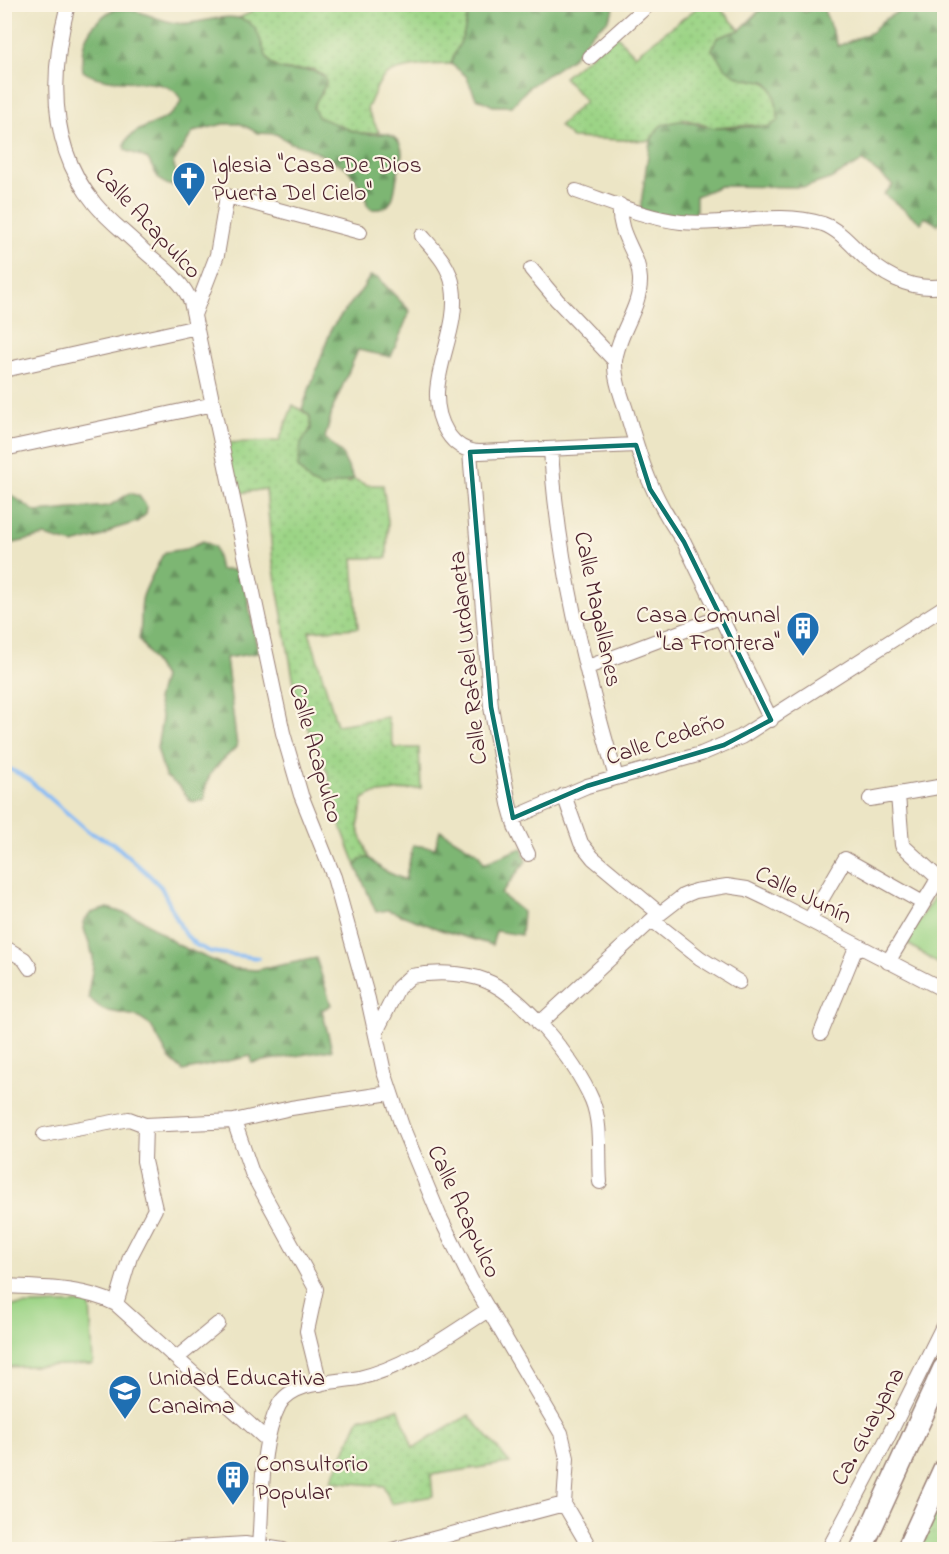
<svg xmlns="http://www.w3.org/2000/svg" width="949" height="1554" viewBox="0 0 949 1554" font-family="'Indie Flower',sans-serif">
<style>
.grass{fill:url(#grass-dots);stroke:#737a58;stroke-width:1.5}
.forest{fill:url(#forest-firs);stroke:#646a4f;stroke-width:1.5}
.pitch{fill:#9cd486;stroke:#737a58;stroke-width:1.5}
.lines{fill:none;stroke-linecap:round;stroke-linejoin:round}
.stream{stroke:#86bbf5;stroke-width:4}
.minor-casing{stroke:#9b8278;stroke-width:16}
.primary-casing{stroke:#9b8278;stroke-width:24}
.minor{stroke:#fff;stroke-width:14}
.primary{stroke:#fff;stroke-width:21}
.marked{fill:none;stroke:#0f766e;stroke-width:4.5;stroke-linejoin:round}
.labels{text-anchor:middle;stroke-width:4.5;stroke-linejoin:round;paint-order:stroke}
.poi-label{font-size:24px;fill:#4a1f2b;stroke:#fcf5e5;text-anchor:start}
.street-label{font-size:24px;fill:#4a1f2b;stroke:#fcf5e5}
</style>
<defs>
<pattern id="grass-dots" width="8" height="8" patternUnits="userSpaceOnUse" patternTransform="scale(1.5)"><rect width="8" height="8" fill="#9cd486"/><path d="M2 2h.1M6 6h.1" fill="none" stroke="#88b674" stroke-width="1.8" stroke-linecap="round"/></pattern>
<pattern id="forest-firs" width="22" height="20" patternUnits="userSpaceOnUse" patternTransform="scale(1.5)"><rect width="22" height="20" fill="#7db673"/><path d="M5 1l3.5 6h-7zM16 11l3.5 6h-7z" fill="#68935f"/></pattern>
</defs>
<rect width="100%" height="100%" fill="#fcf5e5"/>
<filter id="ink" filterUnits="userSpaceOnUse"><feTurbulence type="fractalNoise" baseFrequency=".0167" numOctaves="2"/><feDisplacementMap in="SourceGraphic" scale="12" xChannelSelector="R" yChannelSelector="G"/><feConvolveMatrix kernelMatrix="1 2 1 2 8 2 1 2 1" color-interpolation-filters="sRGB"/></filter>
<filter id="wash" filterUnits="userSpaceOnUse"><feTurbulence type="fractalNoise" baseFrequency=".008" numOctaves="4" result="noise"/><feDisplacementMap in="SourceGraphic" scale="24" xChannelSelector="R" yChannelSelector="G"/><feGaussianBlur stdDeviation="1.35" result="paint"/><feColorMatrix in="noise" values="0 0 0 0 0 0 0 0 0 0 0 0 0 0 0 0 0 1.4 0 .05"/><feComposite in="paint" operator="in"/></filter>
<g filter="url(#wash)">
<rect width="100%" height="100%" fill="#ece5c5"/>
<!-- grass -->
<path class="grass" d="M 702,4 L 717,5 L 740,30 L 717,38 L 739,76 C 776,82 773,84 779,120 L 769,127 L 750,125 L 714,128 L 685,119 L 653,136 L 650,141 L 572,138 L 559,126 L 585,101 L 564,77 L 616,35 L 635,55 Z
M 257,5 L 476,5 C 464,14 468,23 463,36 C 461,45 454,52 451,64 C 435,65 392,65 382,79 C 376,86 372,100 367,109 L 379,132 C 362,137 327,126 314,114 L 314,101 L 323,92 L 314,69 C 304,69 289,72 280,69 C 257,61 268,31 239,18 L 250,13 Z
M 293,405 L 310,416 L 311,429 L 301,443 L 348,483 L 354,479 L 366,485 L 383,485 L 388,521 L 387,558 L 353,558 L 358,628 L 309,631 L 337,725 L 387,717 L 394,748 L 419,748 L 421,788 L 372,794 L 363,799 L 358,828 L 369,858 L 360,859 L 356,866 L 340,824 L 328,774 L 298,706 L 273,564 L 266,489 L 234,494 L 223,443 L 279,441 Z
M 399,1409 L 413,1448 L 469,1415 L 510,1463 L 431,1475 L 433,1496 L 391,1504 L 384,1486 L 331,1481 L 359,1419 Z
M 944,1469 L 944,1549 L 907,1550 Z"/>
<!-- forest -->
<path class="forest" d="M 612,5 L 614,9 L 608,20 L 593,32 L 571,59 L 529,87 L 512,106 L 493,106 L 476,98 L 466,76 L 451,64 C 454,52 460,45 463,36 C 468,23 464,14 476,5 Z
M 765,5 L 798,5 L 804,12 L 822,5 L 838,46 L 872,32 L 882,21 L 909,5 L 944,5 L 944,79 L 934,80 L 937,112 L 944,112 L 944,214 L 938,225 L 925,217 L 921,223 L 884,194 L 893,185 L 863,161 L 830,179 L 806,187 L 720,186 L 696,196 L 696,222 L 640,211 L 650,141 L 660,126 C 694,114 688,127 716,128 C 734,128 750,125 769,127 L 779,120 C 770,58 762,94 729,71 C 722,66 717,56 712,49 L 717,38 L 740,30 Z
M 112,10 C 136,6 152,19 175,23 C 198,27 232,7 252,25 C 265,37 260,63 281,69 C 298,75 307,64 325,77 L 326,84 L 313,107 L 319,118 C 335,122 350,133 367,134 C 379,136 386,129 397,140 C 407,150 399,165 397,176 C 394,193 395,212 371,209 L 367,205 L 365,193 L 346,167 L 308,148 L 291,143 L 276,134 L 258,133 L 241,124 L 223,124 L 193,132 L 173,163 L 180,182 L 176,186 C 159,186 155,172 148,159 L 125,150 L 124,144 C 136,122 171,126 181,101 C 171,70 110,91 83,71 C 79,43 88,25 112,10 Z
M 370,276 L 378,278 L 410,311 L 391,357 L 358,350 L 333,408 L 325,438 L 341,453 L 354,479 L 322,488 L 311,483 L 298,468 L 301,443 L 311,429 L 310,416 L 302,409 L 332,327 L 363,288 Z
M 4,490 L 36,512 L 109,506 L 130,493 L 139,496 L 147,507 L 146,514 L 137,522 L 114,529 L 103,536 L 73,544 L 45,536 L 14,543 L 5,542 Z
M 203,541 L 215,547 L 220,570 L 242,570 L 258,653 L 226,658 L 237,746 C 221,764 204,770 205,799 L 196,802 L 190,801 L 180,787 L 165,776 L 157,748 L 162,719 L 157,700 L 163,677 L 139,639 C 143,622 139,609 143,596 C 148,582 156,569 162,556 L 166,552 L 185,549 Z
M 440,830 L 478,853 L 484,863 L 522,848 L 526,861 L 501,894 L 523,912 L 521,935 L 496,931 L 492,945 L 441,930 L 388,910 L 376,912 L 356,866 L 360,859 L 369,858 L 383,870 L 405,880 L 413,845 L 435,848 Z
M 108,908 L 141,919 L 178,945 L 230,968 L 256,970 L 316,958 L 331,1005 L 322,1010 L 332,1050 L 252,1063 L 251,1056 L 183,1071 L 169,1058 L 151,1026 L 136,1016 L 103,1010 L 89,998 C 87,984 94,973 93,959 C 92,946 84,936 83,922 L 91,913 Z"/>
<!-- pitch -->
<path class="pitch" d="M 938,891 L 944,896 L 944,958 L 940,965 L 905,942 Z
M 90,1303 L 93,1364 L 5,1367 L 5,1306 Z"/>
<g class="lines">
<!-- stream -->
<path class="stream" d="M 4,766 L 27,778 L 89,832 L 113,843 L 148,874 L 161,887 L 184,933 L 196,945 L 211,952 L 258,958"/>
</g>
</g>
<g filter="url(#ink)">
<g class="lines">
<defs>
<path id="minor" d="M 68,4 C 50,73 48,147 95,204 C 109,221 127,234 142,249 C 159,265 182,279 191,302 L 283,733 L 301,795 L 334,877 L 368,999 L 384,1072 L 402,1126 L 439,1215 L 471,1280 L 561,1433 L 567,1458 L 564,1504 L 591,1550
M 590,57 L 649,4
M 576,191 C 609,202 646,218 681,222 C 729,227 776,209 823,224 C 837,229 848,241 859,252 C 882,275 911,291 944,286
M 620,205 C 617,236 639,252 640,279 C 641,308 618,333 615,361 C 614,377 621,395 626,410 C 642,465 651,495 684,542 L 771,720
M 422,236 C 436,252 450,266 453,287 C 459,323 439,357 437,392 C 436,420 450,451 480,452 L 636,445
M 531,269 L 557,300 L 615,361
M 194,315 L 217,255 L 227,196 L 360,232
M 4,370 L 197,327
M 4,449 L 214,404
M 551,449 C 557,560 585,671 616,777
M 470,452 L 491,707 L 509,804 L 516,829 L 528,854
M 588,667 L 720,617
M 564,795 L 581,843 L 593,858 L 659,913
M 870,799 L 944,786
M 513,818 L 587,786 L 701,754 L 741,737 L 944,607
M 810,919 L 845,859 L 923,903
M 652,920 L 700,958 L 739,982
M 4,947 L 24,959 L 30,968
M 888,962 L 935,884 L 937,877 L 902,845 L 898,795
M 539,1024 L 652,920 L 683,896 L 695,891 L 727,886 L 747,889 L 768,899 L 944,990
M 376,1032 L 398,988 L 411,976 C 433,972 463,972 484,980 C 523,994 576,1063 592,1100 C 602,1124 598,1157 600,1182
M 821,1033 L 857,945
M 234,1121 L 252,1173 L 316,1289 L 307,1331 L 320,1384
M 44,1135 L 129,1119 L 145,1125 L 234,1121 L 291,1108 L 390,1093
M 4,1286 C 42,1288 82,1287 116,1304 L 265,1438
M 116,1304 L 130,1257 L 155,1209 L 144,1161 L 145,1125
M 178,1357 L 218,1324
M 259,1545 C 263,1501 259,1444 279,1405 C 293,1380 335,1383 359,1378 C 407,1367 447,1336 488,1310
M 148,1550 L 245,1544 L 283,1550
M 392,1550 L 564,1504
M 828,1550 L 887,1439 L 944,1324"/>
<path id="primary" d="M 861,1550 L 944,1368
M 907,1550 L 944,1469"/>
</defs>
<!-- minor casing -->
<use href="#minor" class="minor-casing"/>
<!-- primary casing -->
<use href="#primary" class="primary-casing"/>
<!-- minor -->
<use href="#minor" class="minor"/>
<!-- primary -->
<use href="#primary" class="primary"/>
</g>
</g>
<!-- marked area -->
<path class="marked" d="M 636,445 L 650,489 L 684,542 L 771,720 L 724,745 L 587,786 L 513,818 L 491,707 L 470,452 Z"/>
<!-- icons -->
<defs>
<symbol id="church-pin" viewBox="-11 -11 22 30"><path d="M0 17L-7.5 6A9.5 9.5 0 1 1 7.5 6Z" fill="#1f6fb2" stroke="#fcf5e5"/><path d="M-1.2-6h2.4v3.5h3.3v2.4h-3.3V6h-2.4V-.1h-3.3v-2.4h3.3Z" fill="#fff"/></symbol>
<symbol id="building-pin" viewBox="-11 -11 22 30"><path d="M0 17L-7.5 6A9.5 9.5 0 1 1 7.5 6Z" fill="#1f6fb2" stroke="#fcf5e5"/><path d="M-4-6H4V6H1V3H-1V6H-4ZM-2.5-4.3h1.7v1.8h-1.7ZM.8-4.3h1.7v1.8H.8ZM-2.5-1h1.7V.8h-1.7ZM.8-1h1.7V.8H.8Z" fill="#fff"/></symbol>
<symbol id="school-pin" viewBox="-11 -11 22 30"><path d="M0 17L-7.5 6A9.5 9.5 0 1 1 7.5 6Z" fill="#1f6fb2" stroke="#fcf5e5"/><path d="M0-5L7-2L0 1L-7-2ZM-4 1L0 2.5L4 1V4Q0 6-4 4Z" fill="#fff"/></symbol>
</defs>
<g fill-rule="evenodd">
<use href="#church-pin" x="170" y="159" width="38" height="52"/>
<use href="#building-pin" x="784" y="609" width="38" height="52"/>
<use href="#school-pin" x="106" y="1372" width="38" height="52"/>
<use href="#building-pin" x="214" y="1458" width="38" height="52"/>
</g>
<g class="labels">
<!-- poi labels -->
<g class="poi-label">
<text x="212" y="172">Iglesia "Casa De Dios<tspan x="212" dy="28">Puerta Del Cielo"</tspan></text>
<text x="780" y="622" text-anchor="end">Casa Comunal<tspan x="780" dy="28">"La Frontera"</tspan></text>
<text x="148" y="1385">Unidad Educativa<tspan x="148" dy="28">Canaima</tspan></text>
<text x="256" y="1471">Consultorio<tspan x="256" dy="28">Popular</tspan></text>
</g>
<!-- street labels -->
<g class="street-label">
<text transform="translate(149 222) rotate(47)" y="8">Calle Acapulco</text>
<text transform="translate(599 609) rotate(78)" y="8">Calle Magallanes</text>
<text transform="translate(467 658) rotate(-96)" y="8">Calle Rafael Urdaneta</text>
<text transform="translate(665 738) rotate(-18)" y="8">Calle Cedeño</text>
<text transform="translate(317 753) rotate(74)" y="8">Calle Acapulco</text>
<text transform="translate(804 894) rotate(26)" y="8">Calle Junín</text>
<text transform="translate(465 1211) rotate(65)" y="8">Calle Acapulco</text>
<text transform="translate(867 1426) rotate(-62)" y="8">Ca. Guayana</text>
</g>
</g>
<!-- margin -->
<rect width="949" height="1554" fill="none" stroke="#fcf5e5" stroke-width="24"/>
</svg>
